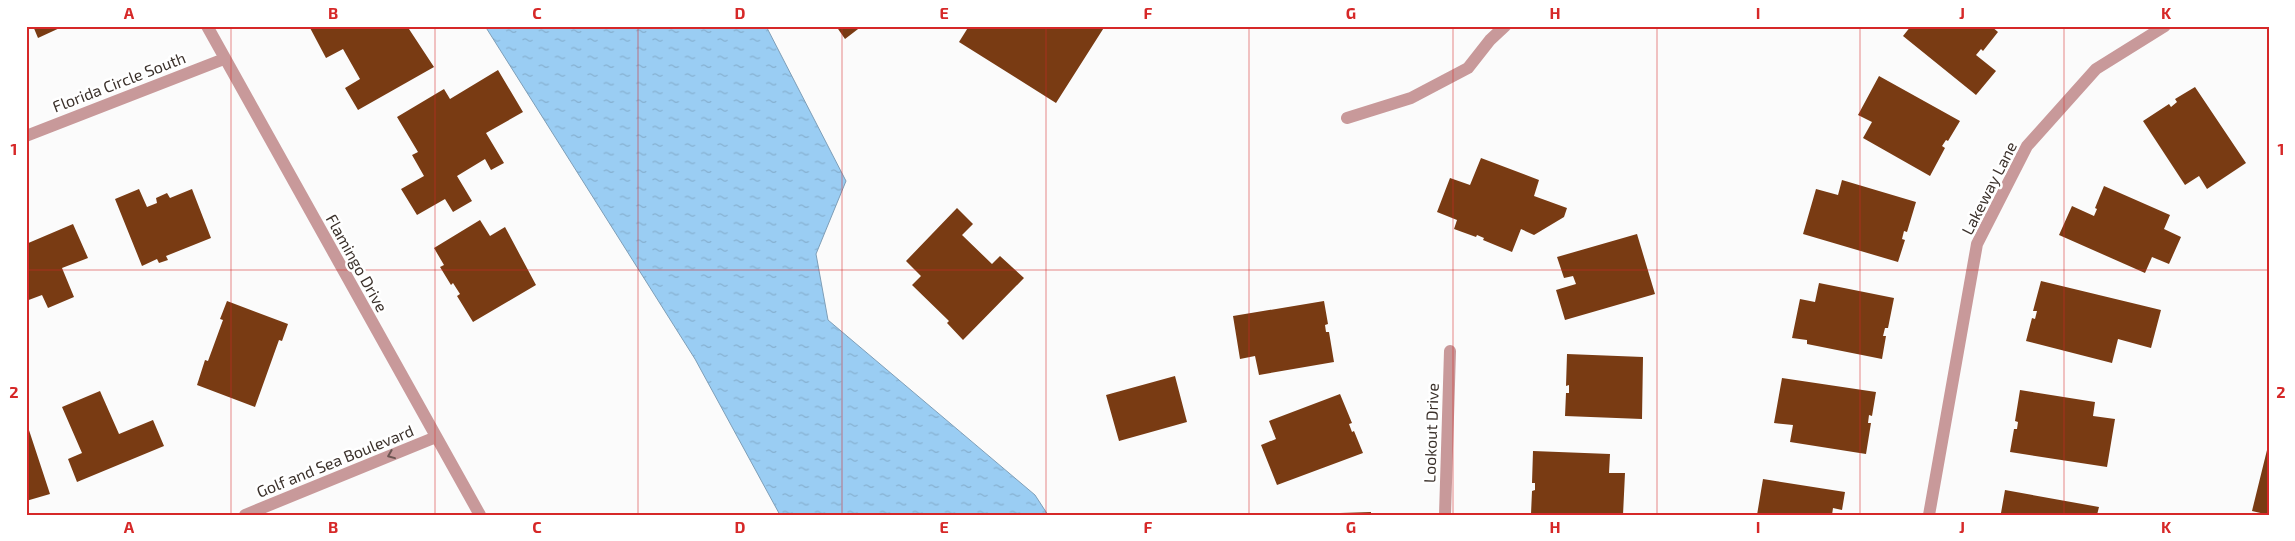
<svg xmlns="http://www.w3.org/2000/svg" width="2295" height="541" viewBox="0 0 2295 541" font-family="'Exo 2',sans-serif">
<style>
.water{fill:url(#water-ripples);stroke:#7e9eb7}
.building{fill:#793b13}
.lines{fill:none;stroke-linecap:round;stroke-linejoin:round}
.minor{stroke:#c8999a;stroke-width:12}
.oneway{stroke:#6c5552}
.grid{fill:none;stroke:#d62828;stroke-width:1;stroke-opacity:0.55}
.labels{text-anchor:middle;stroke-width:5;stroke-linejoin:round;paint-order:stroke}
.street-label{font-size:16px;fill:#3b312b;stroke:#fff}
.neatline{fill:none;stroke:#d62828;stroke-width:2}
.grid-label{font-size:16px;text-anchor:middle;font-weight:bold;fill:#d62828}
</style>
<defs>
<pattern id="water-ripples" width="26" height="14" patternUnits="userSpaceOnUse" patternTransform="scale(1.25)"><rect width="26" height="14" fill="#9acdf3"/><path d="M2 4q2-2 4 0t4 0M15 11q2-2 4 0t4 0" fill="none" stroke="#86b0d0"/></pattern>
</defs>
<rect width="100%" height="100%" fill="#fbfbfb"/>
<!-- water -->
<path class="water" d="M 485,26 L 766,26 L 846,181 L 816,254 L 828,320 L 1035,495 L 1048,515 L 780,515 L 695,359 Z"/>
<!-- building -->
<path class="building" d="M 33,26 L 64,26 L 38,38 Z
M 309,26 L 407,26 L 434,67 L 358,110 L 345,88 L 360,79 L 343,49 L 326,58 Z
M 836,26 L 862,26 L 845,39 Z
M 969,26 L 1105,26 L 1056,103 L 959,42 Z
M 1911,26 L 1991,26 L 1998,32 L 1983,51 L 1981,49 L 1976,55 L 1996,71 L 1976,95 L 1903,36 Z
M 498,70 L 523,112 L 486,133 L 504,163 L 491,170 L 485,159 L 457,176 L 472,201 L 453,212 L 445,199 L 417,215 L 401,189 L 424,176 L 412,155 L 418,152 L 397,117 L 444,89 L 450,99 Z
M 1879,76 L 1960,121 L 1948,141 L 1946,140 L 1942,146 L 1945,148 L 1930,176 L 1863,138 L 1872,122 L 1858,115 Z
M 2195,87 L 2246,163 L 2207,189 L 2199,176 L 2185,185 L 2143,121 L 2169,104 L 2171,107 L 2177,102 L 2175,99 Z
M 1481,158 L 1539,180 L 1534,196 L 1567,208 L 1564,217 L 1534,235 L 1521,229 L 1512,252 L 1483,240 L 1484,238 L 1477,235 L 1476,237 L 1454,229 L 1457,220 L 1437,212 L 1450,178 L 1470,185 Z
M 1842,180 L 1916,202 L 1907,232 L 1904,231 L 1902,239 L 1905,240 L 1898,262 L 1803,234 L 1816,189 L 1838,195 Z
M 2104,186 L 2170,215 L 2164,229 L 2181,237 L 2169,264 L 2152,257 L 2145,273 L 2059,235 L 2072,206 L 2094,216 L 2097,209 L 2095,208 Z
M 139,189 L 147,207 L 157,203 L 156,198 L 167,193 L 170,198 L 192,189 L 211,238 L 166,256 L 168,260 L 159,263 L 157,259 L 142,266 L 115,199 Z
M 957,208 L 973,224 L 962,235 L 992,264 L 1000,256 L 1024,278 L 963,340 L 947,323 L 949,321 L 912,285 L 921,276 L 906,261 Z
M 480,220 L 490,236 L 505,227 L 536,285 L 473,322 L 457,296 L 460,294 L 453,283 L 451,285 L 440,267 L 444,265 L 434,248 Z
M 73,224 L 88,258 L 62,268 L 74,297 L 48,308 L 42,295 L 26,301 L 26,244 Z
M 1637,234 L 1655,294 L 1565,320 L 1556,290 L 1576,284 L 1573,276 L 1564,278 L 1557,257 Z
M 2041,281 L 2161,310 L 2151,348 L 2118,339 L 2112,363 L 2026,341 L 2032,318 L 2035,319 L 2037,311 L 2033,311 Z
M 1819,283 L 1894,298 L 1888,328 L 1885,328 L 1883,336 L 1886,336 L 1882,359 L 1807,344 L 1807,340 L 1792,338 L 1800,299 L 1815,302 Z
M 227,301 L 288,324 L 282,341 L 279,340 L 255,407 L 197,385 L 205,360 L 208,361 L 223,320 L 220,319 Z
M 1324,301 L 1328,324 L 1325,325 L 1326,332 L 1329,332 L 1334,362 L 1259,375 L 1255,356 L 1240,359 L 1233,316 Z
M 1567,354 L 1643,357 L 1642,419 L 1565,416 L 1566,393 L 1569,393 L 1569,385 L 1566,386 Z
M 1175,376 L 1187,422 L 1119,441 L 1106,395 Z
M 1782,378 L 1876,392 L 1872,416 L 1869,415 L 1868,423 L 1871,423 L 1866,454 L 1790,442 L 1793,425 L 1774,423 Z
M 2020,390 L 2095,402 L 2093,416 L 2115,419 L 2107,467 L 2010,452 L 2014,429 L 2017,429 L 2018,422 L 2015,421 Z
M 100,391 L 119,434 L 153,420 L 164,446 L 77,482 L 68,459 L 82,453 L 62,407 Z
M 1340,394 L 1352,423 L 1349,424 L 1352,432 L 1354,431 L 1363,453 L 1277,485 L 1261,445 L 1276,439 L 1269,421 Z
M 26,421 L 50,494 L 26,501 Z
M 2267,450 L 2269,450 L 2269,515 L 2252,511 Z
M 1533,451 L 1610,454 L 1609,473 L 1625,473 L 1623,515 L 1531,514 L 1532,491 L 1535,490 L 1535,483 L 1532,483 Z
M 1763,479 L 1845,492 L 1842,510 L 1833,508 L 1832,515 L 1757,515 Z
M 2005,490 L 2099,507 L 2097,515 L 2004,515 L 2001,513 Z
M 1371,512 L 1371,515 L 1340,515 L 1340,513 Z"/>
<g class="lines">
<!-- minor -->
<path class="minor" d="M 207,26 L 480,515
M 1347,118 L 1411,98 L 1468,68 L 1490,40 L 1505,26
M 26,136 L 224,59
M 245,515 L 436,437
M 1445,515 L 1450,351
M 1929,515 L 1977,244 L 2027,146 L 2096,69 L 2165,26"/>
</g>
<!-- one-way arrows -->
<defs><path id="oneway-chevron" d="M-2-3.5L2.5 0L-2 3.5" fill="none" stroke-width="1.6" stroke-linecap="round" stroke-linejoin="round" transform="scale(1.25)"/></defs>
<use class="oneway" href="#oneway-chevron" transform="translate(391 455) rotate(158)"/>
<!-- grid -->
<path class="grid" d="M 231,26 L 231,515M 435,26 L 435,515M 638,26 L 638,515M 842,26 L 842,515M 1046,26 L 1046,515M 1249,26 L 1249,515M 1453,26 L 1453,515M 1657,26 L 1657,515M 1860,26 L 1860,515M 2064,26 L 2064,515M 26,270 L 2269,270"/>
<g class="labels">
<!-- street labels -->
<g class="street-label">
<text transform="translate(119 82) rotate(-21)" y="6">Florida Circle South</text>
<text transform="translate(1989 188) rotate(-63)" y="6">Lakeway Lane</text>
<text transform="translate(357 263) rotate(61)" y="6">Flamingo Drive</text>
<text transform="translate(1431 433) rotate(-88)" y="6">Lookout Drive</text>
<text transform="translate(335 461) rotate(-22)" y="6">Golf and Sea Boulevard</text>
</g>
</g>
<!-- border -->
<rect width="2295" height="541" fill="none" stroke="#ffffff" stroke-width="55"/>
<rect x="28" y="28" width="2240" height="486" class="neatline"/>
<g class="grid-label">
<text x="129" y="19">A</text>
<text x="333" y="19">B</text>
<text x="537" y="19">C</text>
<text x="740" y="19">D</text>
<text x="944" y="19">E</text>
<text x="1148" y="19">F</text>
<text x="1351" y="19">G</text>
<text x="1555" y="19">H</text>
<text x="1758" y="19">I</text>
<text x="1962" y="19">J</text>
<text x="2166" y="19">K</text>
<text x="14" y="155">1</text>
<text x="2281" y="155">1</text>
<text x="14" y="398">2</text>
<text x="2281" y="398">2</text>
<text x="129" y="533">A</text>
<text x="333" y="533">B</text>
<text x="537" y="533">C</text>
<text x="740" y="533">D</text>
<text x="944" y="533">E</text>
<text x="1148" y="533">F</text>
<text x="1351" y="533">G</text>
<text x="1555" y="533">H</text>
<text x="1758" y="533">I</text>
<text x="1962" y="533">J</text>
<text x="2166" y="533">K</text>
</g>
</svg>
